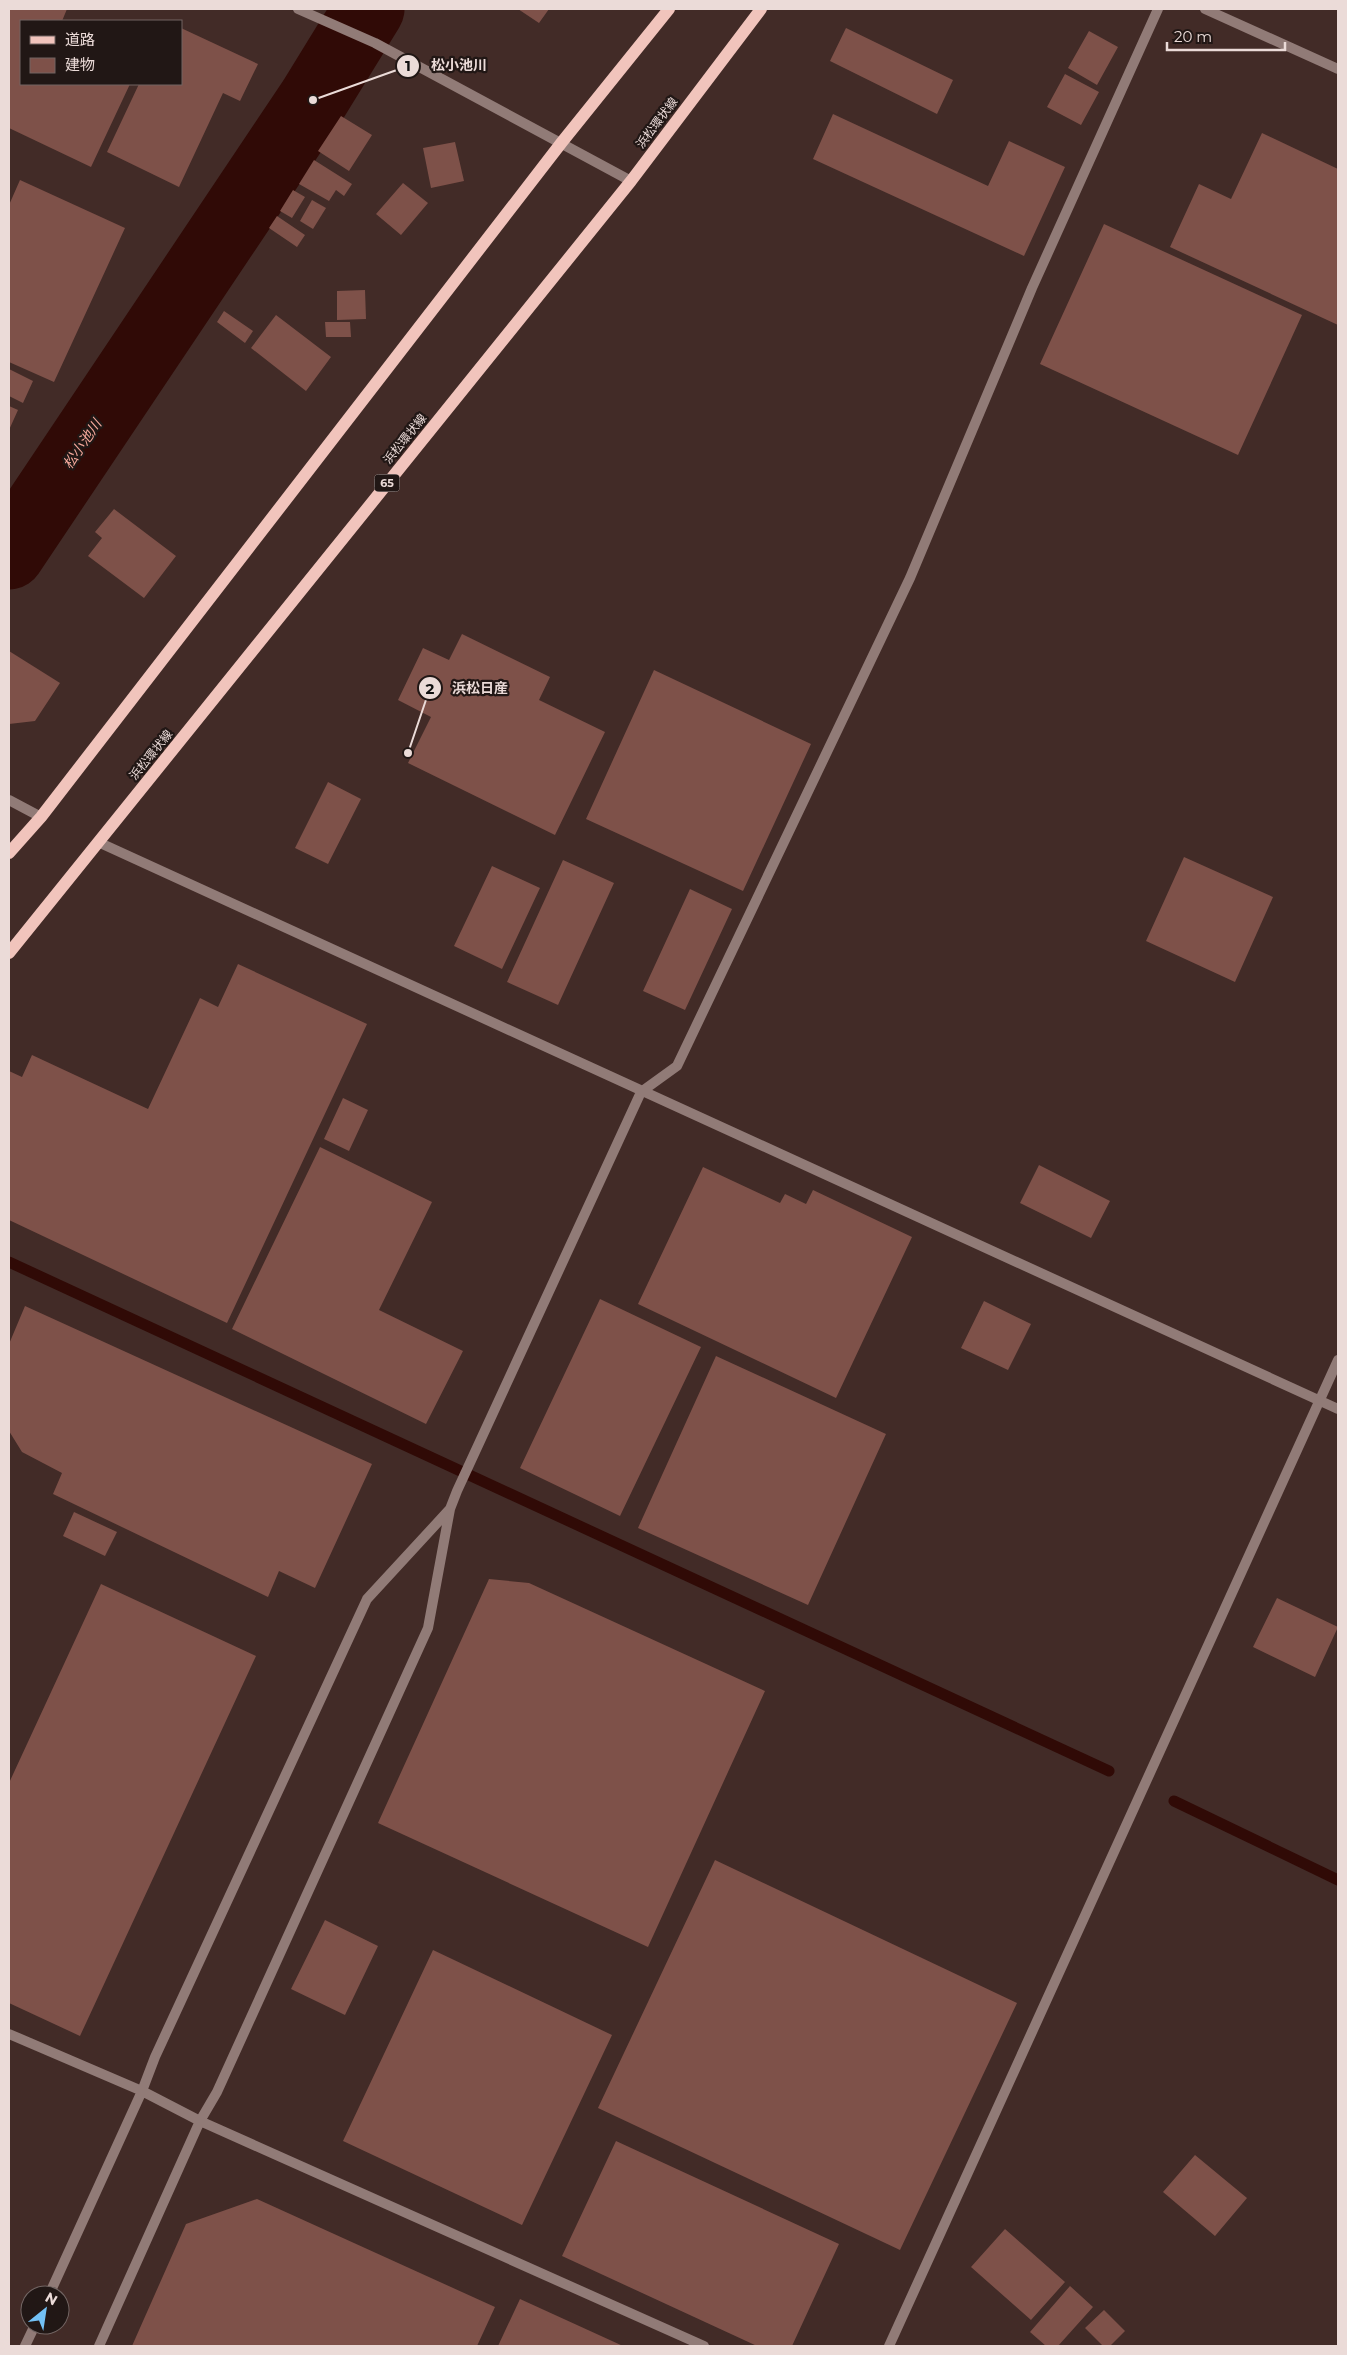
<svg xmlns="http://www.w3.org/2000/svg" width="1347" height="2355" viewBox="0 0 1347 2355" font-family="Montserrat,'Noto Sans JP',sans-serif">
<style>
.lines{fill:none;stroke-linecap:round;stroke-linejoin:round}
.stream{stroke:#300a06;stroke-width:11}
.river{stroke:#300a06;stroke-width:71}
.building{fill:#7e5149}
.minor{stroke:#917b77;stroke-width:10}
.tertiary{stroke:#917b77;stroke-width:10}
.primary{stroke:#f1c4bc;stroke-width:12}
.labels{text-anchor:middle;stroke-width:4.5;stroke-linejoin:round;paint-order:stroke}
.shield{fill:#211715;stroke:#aea09e;stroke-width:1}
.shield-label{font-size:11px;font-weight:bold;fill:#ebdbd8}
.street-label{font-size:12px;fill:#ebdbd8;stroke:#211715}
.water-label{font-size:14px;font-style:italic;fill:#f6a99c;stroke:#211715}
.leader{fill:none;stroke:#ebdbd8;stroke-width:2}
.callout-dot{fill:#ebdbd8;stroke:#211715;stroke-width:2}
.mark-label{font-size:15px;text-anchor:middle;font-weight:bold;fill:#111}
.callout-label{font-size:14px;text-anchor:middle;font-weight:bold;fill:#ebdbd8;stroke:#211715;stroke-width:4.5;stroke-linejoin:round;paint-order:stroke}
</style>
<rect width="100%" height="100%" fill="#422b27"/>
<g class="lines">
<!-- stream -->
<path class="stream" d="M 9,1262 L 1109,1771
M 1174,1801 L 1338,1880"/>
<!-- river -->
<path class="river" d="M 9,554 L 313,100 L 369,9"/>
</g>
<!-- building -->
<path class="building" d="M 9,9 L 67,9 L 62,21 L 21,21 L 21,84 L 130,84 L 91,167 L 9,128 Z
M 518,9 L 549,9 L 539,23 Z
M 181,28 L 258,64 L 240,101 L 223,93 L 179,187 L 107,152 L 139,84 L 181,84 Z
M 846,28 L 953,80 L 937,114 L 830,61 Z
M 1089,31 L 1118,47 L 1097,85 L 1068,68 Z
M 1065,74 L 1099,92 L 1081,125 L 1047,107 Z
M 833,114 L 988,186 L 1009,141 L 1065,167 L 1024,256 L 813,159 Z
M 341,116 L 372,135 L 349,171 L 318,151 Z
M 1262,133 L 1338,169 L 1338,325 L 1170,247 L 1199,184 L 1231,199 Z
M 455,142 L 464,181 L 431,188 L 423,148 Z
M 314,160 L 352,184 L 344,196 L 336,190 L 329,201 L 299,184 Z
M 20,180 L 125,228 L 54,382 L 9,362 L 9,205 Z
M 403,183 L 428,203 L 401,235 L 376,214 Z
M 293,190 L 305,197 L 292,218 L 280,211 Z
M 312,200 L 326,208 L 313,229 L 300,221 Z
M 277,216 L 305,235 L 297,247 L 269,228 Z
M 1104,224 L 1302,315 L 1238,455 L 1040,364 Z
M 365,290 L 366,319 L 337,320 L 337,291 Z
M 224,311 L 253,331 L 245,343 L 217,322 Z
M 276,315 L 331,357 L 306,391 L 251,348 Z
M 325,322 L 350,322 L 351,337 L 326,337 Z
M 9,369 L 33,381 L 23,403 L 9,396 Z
M 9,406 L 18,410 L 9,430 Z
M 114,509 L 176,556 L 144,598 L 88,556 L 102,538 L 95,532 Z
M 462,634 L 550,677 L 539,700 L 605,732 L 555,835 L 408,763 L 431,717 L 398,700 L 423,648 L 449,660 Z
M 9,651 L 60,683 L 35,721 L 9,724 Z
M 654,670 L 811,744 L 743,891 L 586,819 Z
M 328,782 L 361,799 L 328,864 L 295,848 Z
M 1184,857 L 1273,897 L 1235,982 L 1146,941 Z
M 563,860 L 614,883 L 558,1005 L 507,982 Z
M 492,866 L 540,888 L 502,969 L 454,946 Z
M 690,889 L 732,909 L 685,1010 L 643,991 Z
M 238,964 L 367,1024 L 227,1323 L 9,1220 L 9,1071 L 22,1077 L 32,1055 L 148,1109 L 200,998 L 218,1007 Z
M 343,1098 L 368,1110 L 349,1151 L 324,1139 Z
M 320,1147 L 432,1202 L 379,1310 L 463,1351 L 426,1424 L 232,1329 Z
M 1039,1165 L 1110,1201 L 1091,1238 L 1020,1203 Z
M 703,1167 L 780,1203 L 785,1194 L 806,1204 L 813,1190 L 912,1237 L 836,1398 L 638,1304 Z
M 600,1299 L 701,1347 L 620,1516 L 520,1468 Z
M 984,1301 L 1031,1324 L 1008,1370 L 961,1348 Z
M 25,1306 L 372,1464 L 315,1588 L 279,1571 L 268,1597 L 53,1494 L 62,1473 L 22,1452 L 9,1431 L 9,1344 Z
M 716,1356 L 886,1434 L 808,1605 L 638,1528 Z
M 74,1512 L 117,1532 L 105,1556 L 63,1536 Z
M 489,1579 L 529,1583 L 765,1691 L 648,1947 L 378,1823 Z
M 101,1584 L 256,1656 L 80,2036 L 9,2003 L 9,1783 Z
M 1277,1598 L 1338,1627 L 1315,1677 L 1253,1647 Z
M 715,1860 L 1017,2003 L 900,2250 L 598,2108 Z
M 325,1920 L 378,1946 L 345,2015 L 291,1989 Z
M 433,1950 L 612,2035 L 522,2225 L 343,2141 Z
M 616,2141 L 839,2244 L 792,2346 L 757,2346 L 562,2256 Z
M 1195,2155 L 1247,2198 L 1215,2236 L 1163,2192 Z
M 257,2199 L 495,2307 L 477,2346 L 132,2346 L 186,2224 Z
M 1005,2229 L 1065,2282 L 1031,2320 L 971,2267 Z
M 1070,2286 L 1093,2307 L 1058,2346 L 1046,2346 L 1030,2332 Z
M 520,2299 L 623,2346 L 498,2346 Z
M 1104,2310 L 1125,2331 L 1110,2346 L 1103,2346 L 1085,2328 Z"/>
<g class="lines">
<!-- minor -->
<path class="minor" d="M 1205,9 L 1338,69
M 98,842 L 1338,1409
M 9,2034 L 142,2091 L 200,2121 L 704,2346
M 49,2295 L 142,2091 L 155,2057 L 367,1599 L 450,1509
M 25,2346 L 35,2325
M 99,2346 L 200,2121 L 217,2092 L 428,1628 L 450,1509 L 457,1491 L 641,1092 L 677,1066 L 910,578 L 1032,288 L 1158,9
M 889,2346 L 1338,1360"/>
<!-- tertiary -->
<path class="tertiary" d="M 298,9 L 375,43 L 631,181
M 9,800 L 41,817"/>
<!-- primary -->
<path class="primary" d="M 9,853 L 41,817 L 562,142 L 669,9
M 9,953 L 631,181 L 761,9"/>
</g>
<g class="labels">
<!-- shield labels -->
<rect class="shield" x="374.5" y="474.5" width="25" height="17" rx="4"/>
<g class="shield-label">
<text x="387" y="487">65</text>
</g>
<!-- street labels -->
<g class="street-label">
<text transform="translate(657 123) rotate(-53)" y="4">浜松環状線</text>
<text transform="translate(405 439) rotate(-51)" y="4">浜松環状線</text>
<text transform="translate(151 755) rotate(-51)" y="4">浜松環状線</text>
</g>
<!-- water labels -->
<g class="water-label">
<text transform="translate(82 444) rotate(-56)" y="5">松小池川</text>
</g>
</g>
<!-- callouts -->
<path class="leader" d="M313 100L408 66M408 753L430 688"/>
<g class="callout-dot">
<circle cx="313" cy="100" r="5"/>
<circle cx="408" cy="753" r="5"/>
<circle cx="408" cy="66" r="12"/>
<circle cx="430" cy="688" r="12"/>
</g>
<g class="mark-label">
<text x="408" y="71">1</text>
<text x="430" y="694">2</text>
</g>
<g class="callout-label">
<text x="459" y="70">松小池川</text>
<text x="480" y="693">浜松日産</text>
</g>
<!-- border -->
<rect width="1347" height="2355" fill="none" stroke="#ebdbd8" stroke-width="20"/>
<!-- legend -->
<rect x="20" y="20" width="162" height="65" fill="#211715" stroke="#726563"/>
<rect x="30" y="36" width="25" height="8" fill="#f1c4bc" stroke="#726563"/>
<text x="65" y="45" font-size="15" fill="#ebdbd8">道路</text>
<rect x="30" y="58" width="25" height="15" fill="#7e5149" stroke="#726563"/>
<text x="65" y="70" font-size="15" fill="#ebdbd8">建物</text>
<!-- north arrow -->
<g transform="translate(45 2310) rotate(30)"><circle r="24" fill="#211715" stroke="#726563"/>
<path d="M0-4L9 19L0 12L-9 19Z" fill="#73c1f5"/>
<text y="-8" font-size="14" font-weight="bold" text-anchor="middle" fill="#ebdbd8">N</text>
</g>
<!-- scale -->
<path d="M1167 42v8h118v-8" fill="none" stroke="#ebdbd8" stroke-width="2.5"/>
<text x="1174" y="42" font-size="15" fill="#ebdbd8" stroke="#211715" stroke-width="4" paint-order="stroke">20 m</text>
</svg>
